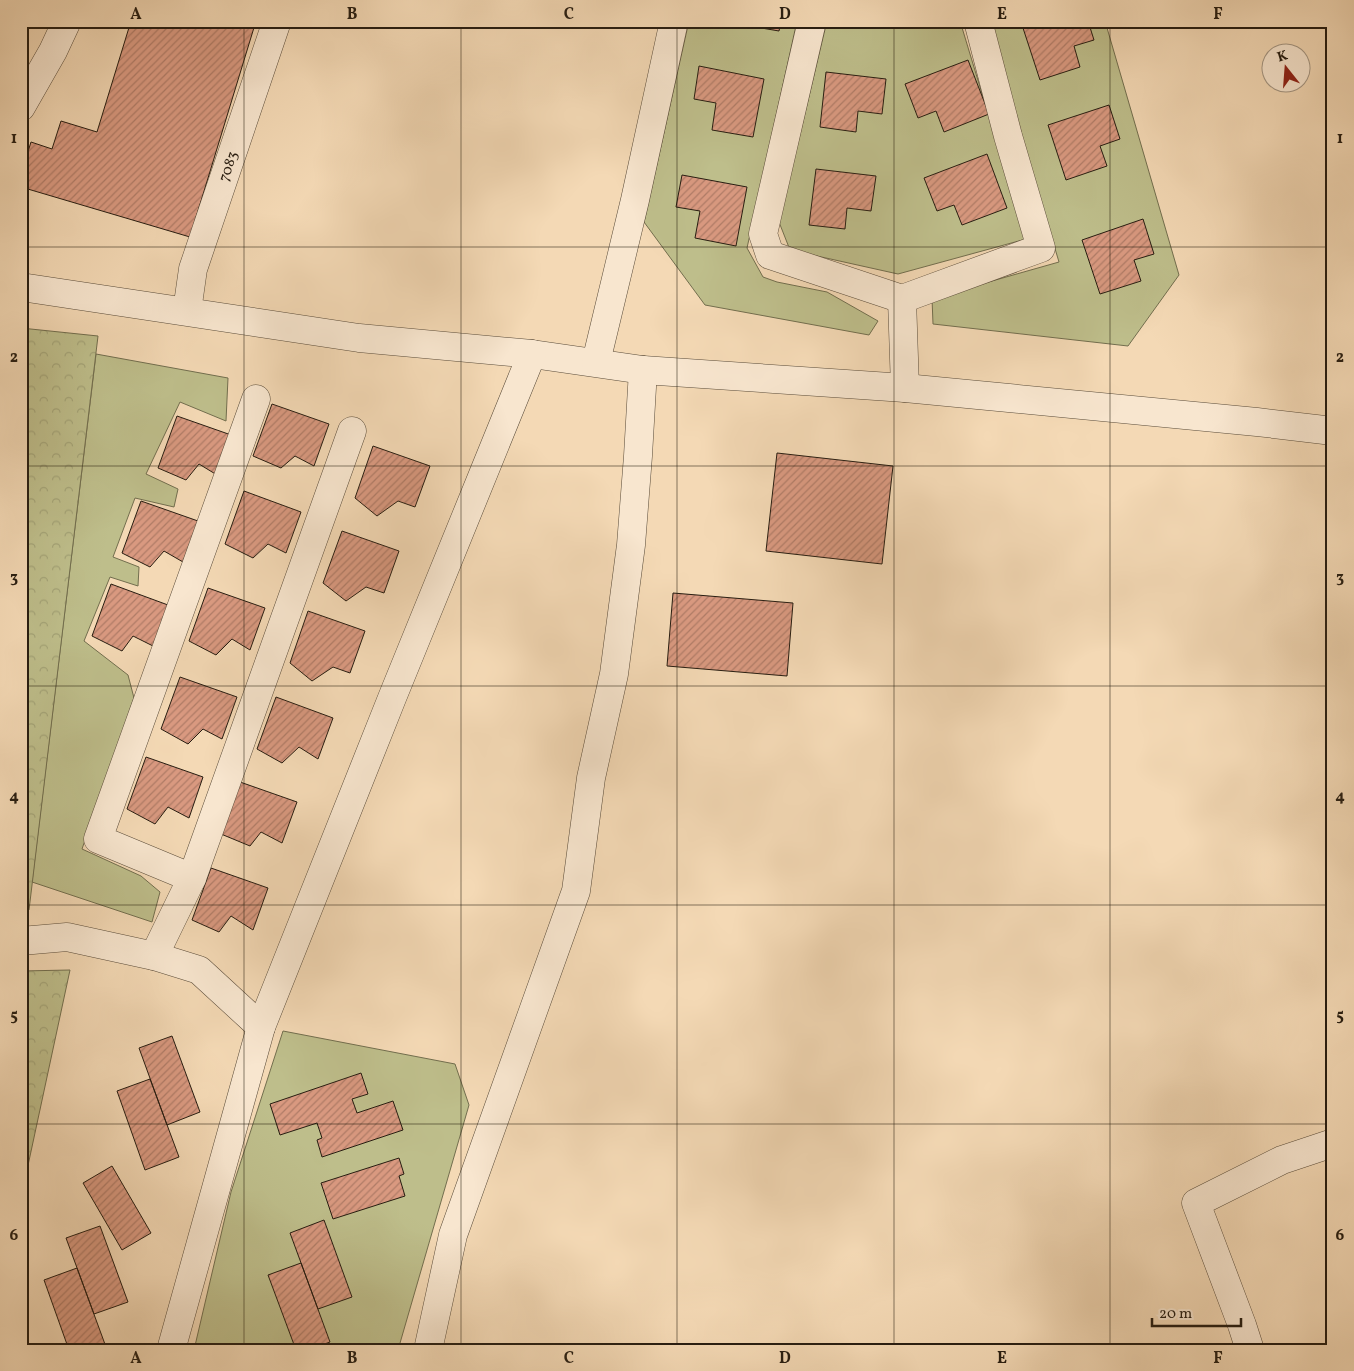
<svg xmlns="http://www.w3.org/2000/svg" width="1354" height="1371" viewBox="0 0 1354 1371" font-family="Vollkorn,serif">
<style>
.grass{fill:#bebe8b;stroke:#726e4e}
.park{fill:url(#park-crowns);stroke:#726e4e}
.building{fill:url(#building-hatch);stroke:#271d11}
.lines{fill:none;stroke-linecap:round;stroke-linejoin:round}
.minor-casing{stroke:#5a4c3a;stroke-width:29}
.minor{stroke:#f8e6cf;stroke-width:28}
.grid{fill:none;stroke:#271d11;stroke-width:1;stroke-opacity:0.55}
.labels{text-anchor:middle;stroke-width:4;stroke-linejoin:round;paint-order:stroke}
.street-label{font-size:15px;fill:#271d11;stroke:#f8e6cf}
.neatline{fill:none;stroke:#271d11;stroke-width:2}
.grid-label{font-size:16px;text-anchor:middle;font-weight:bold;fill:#271d11}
</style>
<defs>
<pattern id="park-crowns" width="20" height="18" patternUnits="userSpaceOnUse" patternTransform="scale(1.25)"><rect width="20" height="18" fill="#bebe8b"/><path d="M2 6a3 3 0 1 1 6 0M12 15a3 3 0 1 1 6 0" fill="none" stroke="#a3a377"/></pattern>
<pattern id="building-hatch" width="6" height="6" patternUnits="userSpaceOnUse" patternTransform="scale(1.25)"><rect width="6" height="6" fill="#d99980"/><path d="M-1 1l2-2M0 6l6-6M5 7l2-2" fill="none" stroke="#b07c67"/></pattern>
</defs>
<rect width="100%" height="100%" fill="#f4d9b5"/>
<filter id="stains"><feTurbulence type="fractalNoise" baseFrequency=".004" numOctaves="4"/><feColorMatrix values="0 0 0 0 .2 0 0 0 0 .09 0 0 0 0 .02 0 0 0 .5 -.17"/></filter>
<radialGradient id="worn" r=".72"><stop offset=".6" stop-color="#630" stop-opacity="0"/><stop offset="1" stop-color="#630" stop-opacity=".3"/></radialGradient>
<!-- grass -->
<path class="grass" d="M 689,21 L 797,21 L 747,248 L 763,277 L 777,282 L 827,292 L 878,321 L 869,335 L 705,305 L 644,222 Z
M 827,21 L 960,21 L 1026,239 L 898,274 L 790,250 L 779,222 Z
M 987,21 L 1105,21 L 1179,275 L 1128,346 L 933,324 L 932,298 L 1059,262 Z
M 96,354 L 228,378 L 226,421 L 180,402 L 146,474 L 178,489 L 174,507 L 135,498 L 113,557 L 139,567 L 138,586 L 110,577 L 84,641 L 128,675 L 134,698 L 82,849 L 141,876 L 160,892 L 152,922 L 32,882 Z
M 283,1031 L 455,1064 L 469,1105 L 398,1350 L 194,1350 L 231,1192 Z"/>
<!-- park -->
<path class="park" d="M 21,328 L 98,336 L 29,910 L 21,916 Z
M 70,970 L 21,1198 L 21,971 Z"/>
<!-- building -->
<path class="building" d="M 131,21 L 256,21 L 190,237 L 21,187 L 21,174 L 31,142 L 52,149 L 61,121 L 97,132 Z
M 738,21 L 781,21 L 779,31 L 738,24 Z
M 1035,21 L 1088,21 L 1094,40 L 1074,46 L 1080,67 L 1040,80 L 1022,25 Z
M 968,60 L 989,114 L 944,132 L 936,111 L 918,118 L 905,84 Z
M 699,66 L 764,79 L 753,137 L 712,130 L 716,103 L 694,99 Z
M 826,72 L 886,79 L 882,114 L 858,111 L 856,132 L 820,127 Z
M 1109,105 L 1120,139 L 1100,146 L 1107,166 L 1066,180 L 1048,125 Z
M 987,154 L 1007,208 L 962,225 L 954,205 L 937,211 L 924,178 Z
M 816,169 L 876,176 L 871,211 L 847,208 L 845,229 L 809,225 Z
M 682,175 L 747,187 L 736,246 L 695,238 L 700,211 L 676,207 Z
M 1143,219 L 1154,254 L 1134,260 L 1141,281 L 1100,294 L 1082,240 Z
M 272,404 L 329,424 L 314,466 L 295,456 L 281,468 L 253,456 Z
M 177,416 L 234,436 L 217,475 L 199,464 L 186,480 L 158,468 Z
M 373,446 L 430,466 L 415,507 L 398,501 L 377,516 L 355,498 Z
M 777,453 L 893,466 L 882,564 L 766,551 Z
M 244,491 L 301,512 L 286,553 L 268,544 L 253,558 L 225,544 Z
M 141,501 L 198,521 L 183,562 L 164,551 L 150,567 L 122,553 Z
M 342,531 L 399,551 L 384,593 L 366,587 L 346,601 L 323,583 Z
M 111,584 L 168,605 L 153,646 L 133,636 L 122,651 L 92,636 Z
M 208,588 L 265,608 L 250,650 L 232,639 L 216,655 L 189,641 Z
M 673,593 L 793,603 L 787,676 L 667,666 Z
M 308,611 L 365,631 L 350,673 L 333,667 L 312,681 L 290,663 Z
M 180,677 L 237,697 L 222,739 L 203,729 L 188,744 L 161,729 Z
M 276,697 L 333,718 L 318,759 L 299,747 L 282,763 L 257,749 Z
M 146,757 L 203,777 L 189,818 L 168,807 L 155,824 L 127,809 Z
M 240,782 L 297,802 L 282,843 L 261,832 L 250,846 L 221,834 Z
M 211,868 L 268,888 L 253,930 L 231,916 L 219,932 L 192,920 Z
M 1333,1014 L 1333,1035 L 1326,1017 Z
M 172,1036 L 200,1112 L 167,1125 L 139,1048 Z
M 361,1073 L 368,1094 L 352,1099 L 357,1113 L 393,1101 L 403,1130 L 322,1157 L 317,1140 L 322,1138 L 317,1123 L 280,1135 L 270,1104 Z
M 150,1079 L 179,1157 L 145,1170 L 117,1091 Z
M 399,1158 L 404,1174 L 399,1176 L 405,1196 L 333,1219 L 321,1183 Z
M 112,1166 L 151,1233 L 122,1250 L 83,1183 Z
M 324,1220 L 352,1297 L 318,1309 L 290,1233 Z
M 100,1226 L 128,1302 L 94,1314 L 66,1238 Z
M 301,1263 L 330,1342 L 308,1350 L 296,1350 L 268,1275 Z
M 77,1268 L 106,1347 L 99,1350 L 69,1350 L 44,1280 Z"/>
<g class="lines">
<defs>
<g id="minor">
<path d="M 812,21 L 763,234 L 770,255 L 902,299 L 1041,248 L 1008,136 L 978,21"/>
<path d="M 21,107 L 53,51 L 67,21"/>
<path d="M 21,287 L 359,338 L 532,354 L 643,370 L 905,388 L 1257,422 L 1333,431"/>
<path d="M 902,299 L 905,388"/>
<path id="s1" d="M 187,311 L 193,269 L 277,21"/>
<path d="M 596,362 L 635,200 L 674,21"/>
<path d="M 192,878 L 98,839 L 256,399"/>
<path d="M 21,941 L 67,937 L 154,956 L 199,970 L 261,1027"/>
<path d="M 154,956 L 192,878 L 352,431"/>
<path d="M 171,1350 L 261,1027 L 392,698 L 532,354"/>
<path d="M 428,1350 L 453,1235 L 576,891 L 591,778 L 614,674 L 631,545 L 638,456 L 643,370"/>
<path d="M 1250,1350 L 1242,1325 L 1196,1203 L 1282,1160 L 1333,1143"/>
</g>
</defs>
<!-- minor casing -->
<use href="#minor" class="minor-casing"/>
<!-- minor -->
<use href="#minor" class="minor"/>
</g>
<!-- grid -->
<path class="grid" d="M 244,21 L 244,1350M 461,21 L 461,1350M 677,21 L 677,1350M 894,21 L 894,1350M 1110,21 L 1110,1350M 21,247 L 1333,247M 21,466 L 1333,466M 21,686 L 1333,686M 21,905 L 1333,905M 21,1124 L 1333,1124"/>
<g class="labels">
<!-- street labels -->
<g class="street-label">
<text dy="5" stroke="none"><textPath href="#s1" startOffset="151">7083</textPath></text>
</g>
</g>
<!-- margin -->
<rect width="1354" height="1371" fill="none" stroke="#f4d9b5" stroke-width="55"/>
<!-- north arrow -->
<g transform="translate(1286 68) rotate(343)"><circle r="24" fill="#f8e6cf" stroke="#a49683"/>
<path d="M0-4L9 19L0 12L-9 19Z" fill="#8f2418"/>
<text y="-8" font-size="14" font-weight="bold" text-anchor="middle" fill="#271d11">K</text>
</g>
<!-- scale -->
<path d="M1152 1318v8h89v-8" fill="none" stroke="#271d11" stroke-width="2.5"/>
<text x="1159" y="1318" font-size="15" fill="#271d11" stroke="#f8e6cf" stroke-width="4" paint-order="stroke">20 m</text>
<rect x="28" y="28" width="1298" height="1316" class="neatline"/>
<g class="grid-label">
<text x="136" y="19">A</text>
<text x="352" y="19">B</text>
<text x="569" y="19">C</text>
<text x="785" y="19">D</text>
<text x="1002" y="19">E</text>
<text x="1218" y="19">F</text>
<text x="14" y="143">1</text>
<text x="1340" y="143">1</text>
<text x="14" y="362">2</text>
<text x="1340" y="362">2</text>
<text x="14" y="582">3</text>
<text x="1340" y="582">3</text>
<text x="14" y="801">4</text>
<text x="1340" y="801">4</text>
<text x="14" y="1020">5</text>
<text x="1340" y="1020">5</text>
<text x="14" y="1240">6</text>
<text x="1340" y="1240">6</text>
<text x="136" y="1363">A</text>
<text x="352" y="1363">B</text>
<text x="569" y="1363">C</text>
<text x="785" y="1363">D</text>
<text x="1002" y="1363">E</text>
<text x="1218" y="1363">F</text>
</g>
<rect width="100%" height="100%" filter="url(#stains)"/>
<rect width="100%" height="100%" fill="url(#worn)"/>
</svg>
